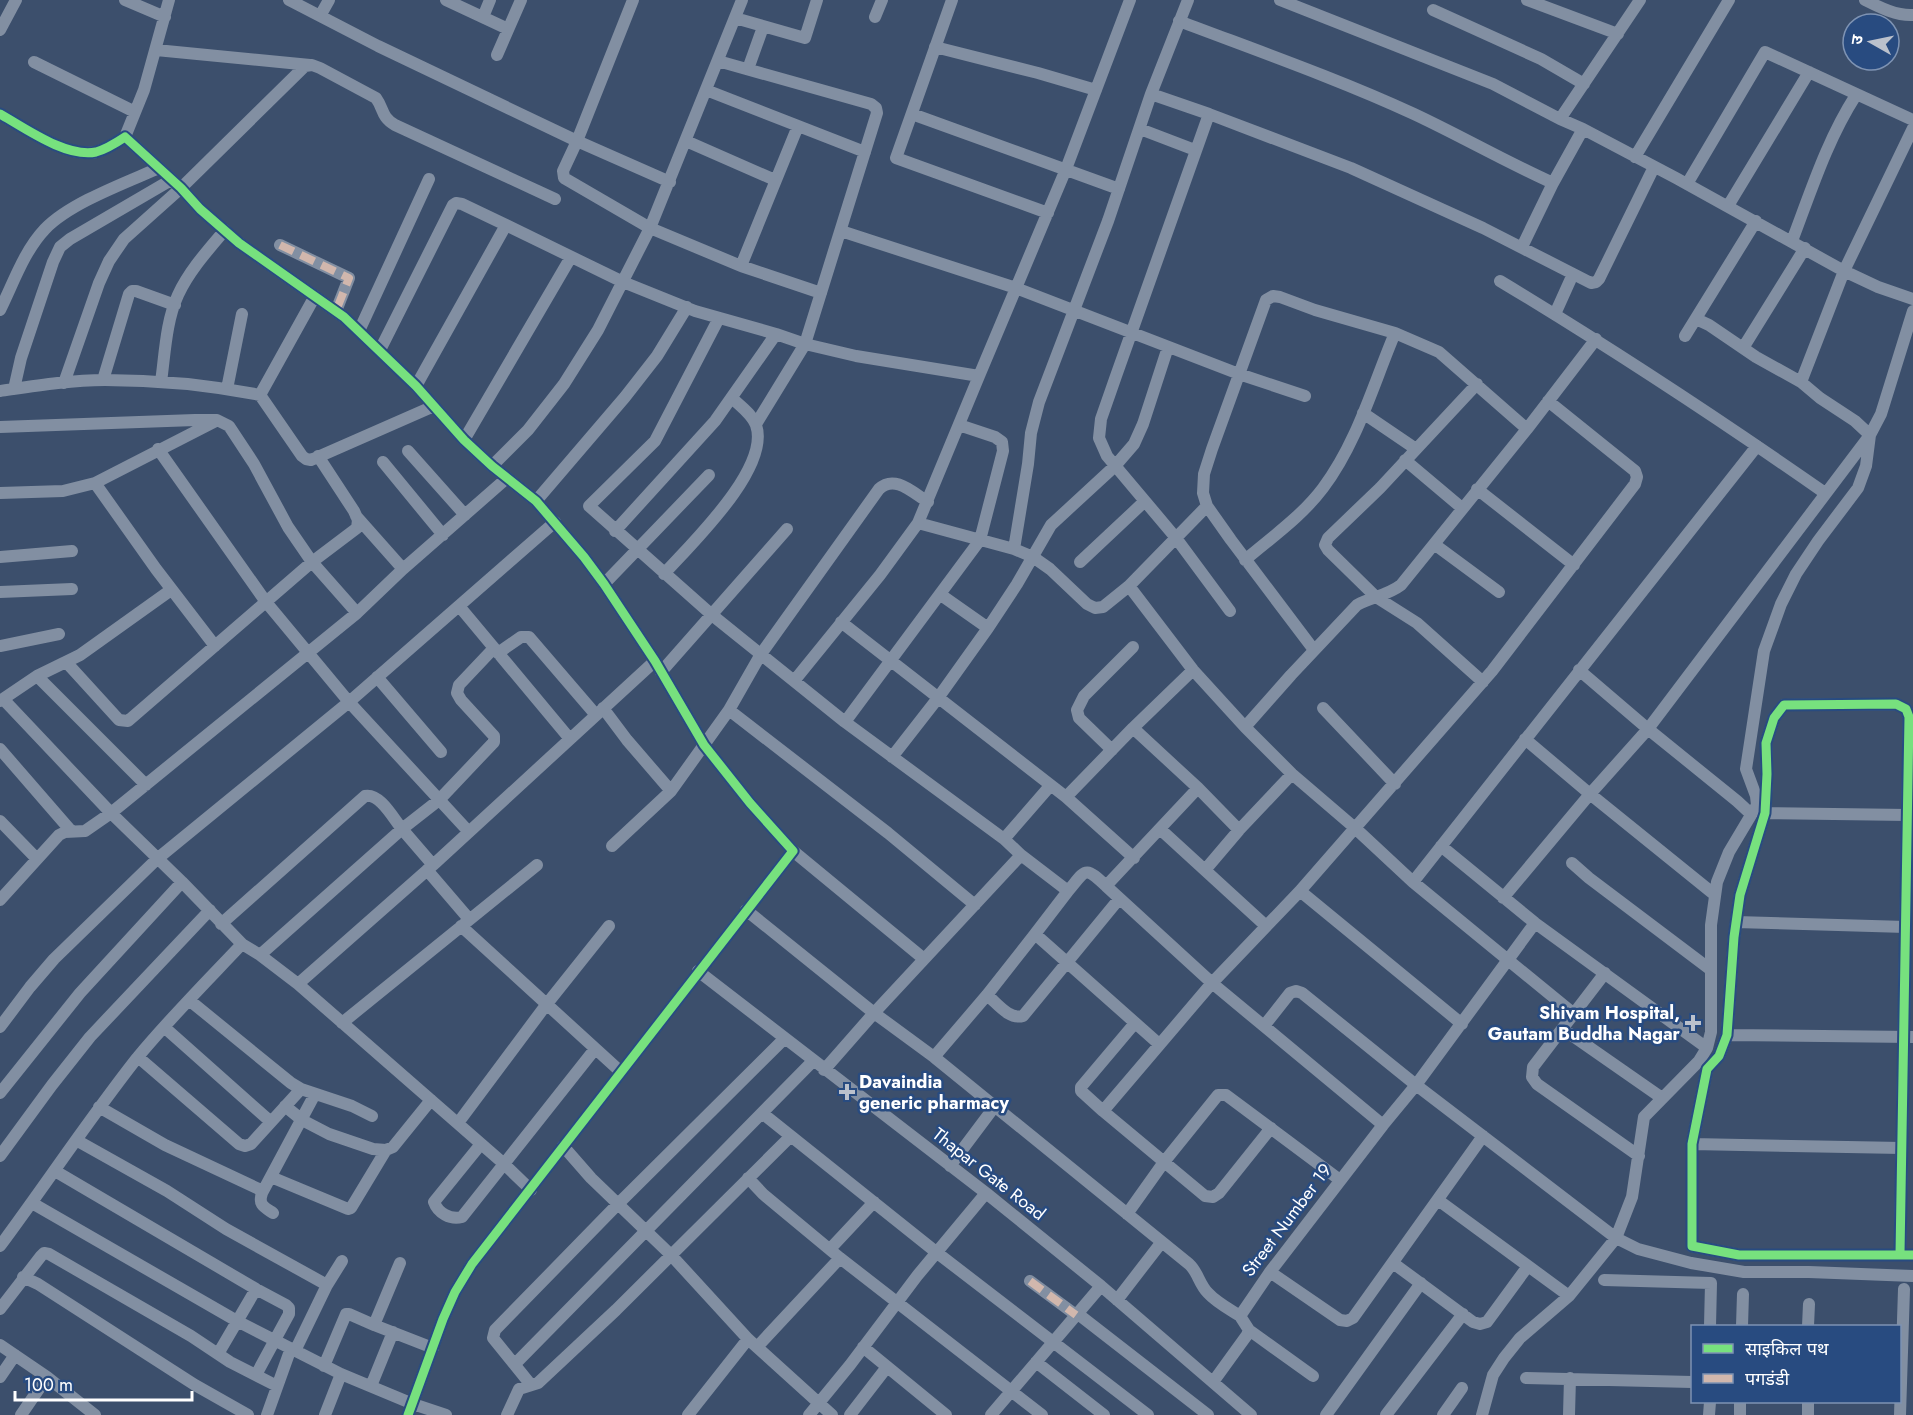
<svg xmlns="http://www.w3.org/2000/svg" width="1913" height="1415" viewBox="0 0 1913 1415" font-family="Jost,'Noto Sans Devanagari',sans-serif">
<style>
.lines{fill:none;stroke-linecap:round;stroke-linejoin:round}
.minor{stroke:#828fa2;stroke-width:12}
.quiet{stroke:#d1b7ad;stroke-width:8;stroke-dasharray:15 8;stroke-linecap:butt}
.cycleway-casing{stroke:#284b80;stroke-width:13}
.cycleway{stroke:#77e17e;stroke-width:9}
.poi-dot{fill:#bbc1cc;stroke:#284b80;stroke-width:2}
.labels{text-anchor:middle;stroke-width:5;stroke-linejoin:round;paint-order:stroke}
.poi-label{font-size:18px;font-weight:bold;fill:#fff;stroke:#284b80;text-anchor:end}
.street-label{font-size:18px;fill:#fff;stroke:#284b80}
</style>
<rect width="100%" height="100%" fill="#3c4f6c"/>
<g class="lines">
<!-- minor -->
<path class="minor" d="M 125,0 L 165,17
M 289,0 L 378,46 L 577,141 L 670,182
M 446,0 L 508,29
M 633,0 L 577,141 L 563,171 L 564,178 L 650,228 L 741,266
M 952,0 L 896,158 L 1048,213
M 1280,0 L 1493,84 L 1560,119 L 1583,129 L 1676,178 L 1844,271 L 1878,287 L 1913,299
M 1527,0 L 1618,34
M 1865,0 C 1879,7 1896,16 1913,15
M 1433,10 L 1541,59 L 1584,84
M 320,16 L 329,0
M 483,17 L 490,0
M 875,17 L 882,0
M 735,18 L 805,38 L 817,0
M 1179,21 C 1258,51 1338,79 1414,114 C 1461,136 1506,162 1553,183
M 0,30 L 16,0
M 935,47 L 1038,73 L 1096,90
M 156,50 L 310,65
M 497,55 L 521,0
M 718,61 L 871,104 L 876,108 L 877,113 L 805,344 L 756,424
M 34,62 L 135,112
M 748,69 L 763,27
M 706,90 L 865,152
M 1151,94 L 1209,114 L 1351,168 L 1483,228 L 1591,283 L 1596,282 L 1599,279 L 1654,167
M 0,114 C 25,128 66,158 96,152 C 107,149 116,143 125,137 L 181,188 L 200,209 L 239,243 L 344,317 L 416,386 L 464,440 L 492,466 L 536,501 L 584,557 L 604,584 L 655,661 L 704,745 L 750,803 L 793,851 L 472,1264 L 455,1292 L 443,1319 L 408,1415
M 912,114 L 1119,189
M 1209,114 L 1116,376 L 1101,419 L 1099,438 L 1107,456 L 1176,538 L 1230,611
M 1560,119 L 1640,0
M 798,126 L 741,266 L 821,293
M 1140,129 L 1195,150
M 125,137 L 144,90 L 169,0
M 686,141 L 775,180
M 1635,157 L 1729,0
M 1687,184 L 1765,52 L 1913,120
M 1728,206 L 1809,72
M 841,231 L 1016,288 L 1239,374 L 1305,396
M 1792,241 C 1811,191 1827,140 1856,95
M 280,245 L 349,278 L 336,311
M 1522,247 L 1553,183 L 1583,129
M 1500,281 C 1611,348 1719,419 1825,493
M 0,310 C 13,284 24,251 45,229 C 70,203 125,183 159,168
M 1555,314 L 1573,274
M 719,318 L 655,441 L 589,506 L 712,615 L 845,722 L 1004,839 L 1021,855 L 874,1013 L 824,1070
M 359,331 L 429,179
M 1685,336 L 1756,221
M 1743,348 L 1805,248
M 380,350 L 453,205 L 456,203 L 462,204 L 506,225
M 103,380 L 129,294 L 132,291 L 136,291 L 175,305
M 161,382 C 165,353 166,321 178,295 C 189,271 208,250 225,230
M 1801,382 L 1844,271 L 1913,128
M 64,383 L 99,283 L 109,261 L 124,239 L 181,188 L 305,66 L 312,65 L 320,68 L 376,98 C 384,109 381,117 395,125 L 555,199
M 1477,384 L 1380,488 L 1328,538 L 1325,545 L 1328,550 L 1376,597 L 1417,623 L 1483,682
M 416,386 L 506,225 L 623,282 L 695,311 L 776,334 L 805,344 L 856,356 L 979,376 L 1066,169 L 1130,0
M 14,389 L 21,358 L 53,262 L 60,247 L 70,239 L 171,180
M 227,389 L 242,314
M 0,391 C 34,386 70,380 105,380 C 157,380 209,385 260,395 L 315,296
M 260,395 L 302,456 L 306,459 L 311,460 L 434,406
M 1363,413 L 1416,449
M 0,427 L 195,420 L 217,420 L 229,426 L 254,464 L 288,527 L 312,562 L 357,613
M 464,440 L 571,257
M 408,451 L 465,515
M 1405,460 L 1462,508
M 383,462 L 443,535
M 492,466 L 528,430 L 564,384 L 598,330 L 650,228 L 742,0
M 95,483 L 214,422
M 1477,489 L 1574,565
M 0,493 L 63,491 L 95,483 L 156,569 L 215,646
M 536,501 L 625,397 L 657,356 L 687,307
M 356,516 L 403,569
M 918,523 L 1014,549 L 1033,557 L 1050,569 L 1087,604 L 1095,608 L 1103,607 L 1129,586 L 1207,506
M 615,531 L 715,421 L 776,334
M 1434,544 L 1499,592
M 1014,549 L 1028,464 L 1031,433 L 1039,402 L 1108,221 L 1151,94 L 1188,0
M 0,557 L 72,551
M 1245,560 C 1272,537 1302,516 1323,488 C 1357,443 1373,385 1395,333
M 1080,562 L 1145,501
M 664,574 C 691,544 771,468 756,425 C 752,414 740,406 732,398
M 604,584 L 709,475
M 1129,586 L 1193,670 L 1245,727
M 0,592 L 72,589
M 941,595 L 988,628
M 459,606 L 570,739
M 841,622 L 1066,797 L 1134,858
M 0,646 L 59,634
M 1314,650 L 1231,540 L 1207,506 L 1203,493 L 1204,474 L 1212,449 L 1266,300 L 1273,296 L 1280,297 L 1315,310 L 1395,333 L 1439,352 L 1527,429
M 498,653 L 521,637 L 529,637 L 596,715
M 67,663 L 119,720 L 128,721 L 312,562 L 357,528 L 358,520 L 354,511 L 318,456
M 1579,670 L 1648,729 L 1737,801 L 1751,814
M 661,672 L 787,529
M 37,676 L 146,785
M 377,677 L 441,752
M 794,681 L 880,575 L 918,523 L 979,376
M 3,699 L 111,813 L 357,613 L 403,569 L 507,478
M 0,701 L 37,676 L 80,655 L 171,590
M 603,708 L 627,740 L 671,791
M 1323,708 L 1395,784
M 729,710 L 888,833 L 975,905
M 845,722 L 980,540 L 1003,451 L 1002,442 L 995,437 L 959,425
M 1133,728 L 1198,788 L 1239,830
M 1525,739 L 1590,794 L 1715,895
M 0,749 L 72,832
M 1112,750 L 1079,718 L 1077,710 L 1084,696 L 1133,647
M 892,757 L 938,698 L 988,628 L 1017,584 L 1051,525 L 1115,466 L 1134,444 L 1143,424 L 1168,347
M 1198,788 L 1106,886 L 1212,983 L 1383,1125
M 1066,797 L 1133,728 L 1193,670
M 1765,813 L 1908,815
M 0,821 L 37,859
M 1160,829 L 1266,926
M 469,832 L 349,702 L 555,522
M 1004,839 L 1050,786
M 612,846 L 671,791 L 729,710 L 761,654 L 879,489 C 895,474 913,493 928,502
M 1441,846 L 1535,923 L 1707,1048
M 793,851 L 924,959
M 1021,855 L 1068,891 C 1086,870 1084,865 1106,886
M 1572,863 L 1589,878 L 1711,970
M 433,865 L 655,661
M 427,870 L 469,919
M 1205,870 L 1239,830 L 1292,774
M 1413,882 L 1757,446
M 1503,898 L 1590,794 L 1648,729 L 1870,435 L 1881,414 L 1913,311
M 0,900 L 59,835 L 65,832 L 85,831 L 111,813 L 182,882 L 242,944 C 207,981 170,1018 137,1058 C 89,1119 46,1184 0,1246
M 746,910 L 874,1013 L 934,1057 L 1189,1264 C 1198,1272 1199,1284 1208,1293 C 1216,1302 1229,1309 1240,1316
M 1736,922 L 1906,927
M 221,924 L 365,796 C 380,793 393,818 402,829 L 439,800 L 494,742 L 494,736 L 461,700 L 457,693 L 459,685 L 494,648
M 461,926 L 621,1072
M 1035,934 L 1068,891
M 242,944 L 260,955 L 298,984 L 503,1163 L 531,1190
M 260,955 L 402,829 L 433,865 L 298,984
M 698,971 L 986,1193 L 1101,1286 L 1251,1415
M 1605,973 L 1533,1067 L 1532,1077 L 1537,1084 L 1639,1156
M 987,995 C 997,1003 1009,1020 1023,1016 L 1119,899
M 189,1000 L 291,1083 L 301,1089 L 352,1106 L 372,1116
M 1574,1014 L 1413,882 L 1355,828 L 1292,774 L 1245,727 L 1291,675 L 1357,605 C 1372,597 1388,595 1401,585 L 1527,429 L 1596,339
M 342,1023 L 537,865
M 1462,1024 L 1300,891 L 1492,671 L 1635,484 L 1637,477 L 1635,471 L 1548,401
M 1264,1026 L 1290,993 L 1296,991 L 1302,993 L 1416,1085 L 1616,1238 L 1638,1249 L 1691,1263 L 1744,1272 L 1809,1272 L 1913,1276
M 0,1027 L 30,987 L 54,959 L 157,859 L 349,702 L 266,602 L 158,449
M 164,1027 L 271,1122
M 1563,1029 L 1662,1098
M 1727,1035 L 1913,1037
M 138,1057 L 239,1144 L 245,1146 L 251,1144 L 301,1089
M 934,1057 L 987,995 L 1035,934 L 1159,1044
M 0,1093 L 80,993 L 182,882
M 285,1106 L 302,1120 L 329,1134 L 373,1149 L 386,1150 L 393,1147 L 431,1100
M 99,1107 L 165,1145 L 263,1191
M 1103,1111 L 1081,1091 L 1081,1087 L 1135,1023
M 762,1113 L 936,1252 L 1148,1415
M 458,1123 L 546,1005 L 609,926
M 1271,1128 L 1219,1193 L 1213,1197 L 1205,1196 L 1103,1111 L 1212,983 L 1300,891
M 76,1140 L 167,1191 L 226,1229 L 327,1285
M 481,1144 L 434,1202 C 438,1213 450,1220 462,1217 L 595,1049
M 1692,1144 L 1902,1148
M 563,1146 L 591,1178 L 671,1255 L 748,1339 L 832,1415
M 0,1156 L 52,1085 L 90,1037 L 210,910
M 950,1166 L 995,1106
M 55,1171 L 256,1289 L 286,1305 L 289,1308 L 289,1314 L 256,1375
M 271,1177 L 348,1209 L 351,1208 L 386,1150
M 748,1178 L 763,1194 L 840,1258 L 1042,1415
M 1438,1200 L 1569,1296
M 32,1203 L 237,1321 L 341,1374 L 413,1404 L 446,1415
M 273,1213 C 264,1207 258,1205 262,1193 L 315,1094
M 1127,1214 L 1164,1162 L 1218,1095 L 1226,1095 L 1340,1180
M 830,1249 L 874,1202
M 1900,1254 L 1909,717 L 1906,709 L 1896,704 L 1784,705 L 1774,718 L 1766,743 L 1767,774 L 1765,813 L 1740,895 L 1734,937 L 1727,1035 L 1719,1056 L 1707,1069 L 1692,1144 L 1692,1246 L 1739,1255 L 1913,1255
M 400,1263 L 374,1325 L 433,1348
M 1393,1263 L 1473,1322 L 1480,1324 L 1487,1322 L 1528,1266
M 1270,1272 L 1340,1320 L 1347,1321 L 1353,1318 L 1483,1136
M 23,1277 L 38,1284 L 195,1385 L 248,1415
M 1604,1280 L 1711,1283 L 1710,1326
M 1030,1281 L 1076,1315
M 1117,1300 L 1161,1243
M 0,1309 L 41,1256 L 44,1253 L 49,1254 L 191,1336 L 230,1362 L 277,1386
M 1078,1314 L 1208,1415
M 1742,1326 L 1743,1294
M 1808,1326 L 1809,1304
M 1249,1330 L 1313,1376
M 0,1345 L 47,1377 L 95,1415
M 757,1347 L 840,1258
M 863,1347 L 946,1415
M 295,1351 L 327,1285 L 342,1261
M 218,1354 L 256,1289
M 1036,1362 L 1104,1415
M 515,1364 L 813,1061
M 324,1366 L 346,1314 L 349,1314 L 374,1325
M 0,1377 L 15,1355
M 1526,1378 L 1692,1382
M 1213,1382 L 1247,1335 L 1249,1330 L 1240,1316 L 1270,1272 L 1383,1125 L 1416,1085 L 1535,923
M 531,1385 L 493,1338 L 495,1330 L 618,1204 L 784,1039
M 371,1386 L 393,1332
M 21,1415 L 47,1377
M 267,1415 L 291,1348
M 325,1415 L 341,1374
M 507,1415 L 519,1389 L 538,1383 L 616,1310 L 791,1136
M 688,1415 L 748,1339
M 809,1415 L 850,1365 L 917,1276 L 986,1193
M 850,1415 L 887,1367
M 991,1415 L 1101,1286
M 1326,1415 L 1421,1283
M 1386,1415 L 1463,1314
M 1443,1415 L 1462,1388
M 1482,1415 L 1493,1375 L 1504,1358 L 1520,1338 L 1569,1296 L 1616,1238 L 1632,1197 L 1644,1117 L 1699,1061 L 1707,1048 L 1711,1032 L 1711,925 L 1717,882 L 1729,852 L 1757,805 L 1756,796 L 1746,769 L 1764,651 L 1781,604 L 1796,574 L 1818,541 L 1858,488 L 1866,466 L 1870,435 L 1855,421 L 1820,398 L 1801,382 L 1756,357 L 1709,325 L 1696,319
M 1569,1415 L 1570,1378
M 1709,1415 L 1710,1402
M 1740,1415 L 1740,1402
M 1808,1415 L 1808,1402
M 1900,1415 L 1904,1289"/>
<!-- quiet -->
<path class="quiet" d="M 280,245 L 349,278 L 336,311
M 1030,1281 L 1076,1315"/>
<defs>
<path id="cycleway" d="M 0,114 C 25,128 66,158 96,152 C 107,149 116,143 125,137 L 181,188 L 200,209 L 239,243 L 344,317 L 416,386 L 464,440 L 492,466 L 536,501 L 584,557 L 604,584 L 655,661 L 704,745 L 750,803 L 793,851 L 472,1264 L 455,1292 L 443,1319 L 408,1415
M 1900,1254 L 1909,717 L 1906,709 L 1896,704 L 1784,705 L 1774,718 L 1766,743 L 1767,774 L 1765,813 L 1740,895 L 1734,937 L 1727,1035 L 1719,1056 L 1707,1069 L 1692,1144 L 1692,1246 L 1739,1255 L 1913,1255"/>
</defs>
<!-- cycleway casing -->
<use href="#cycleway" class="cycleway-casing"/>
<!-- cycleway -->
<use href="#cycleway" class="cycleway"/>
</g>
<!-- markers -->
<g class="poi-dot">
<path d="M1690 1014h6v6h6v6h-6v6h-6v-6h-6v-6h6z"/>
<path d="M844 1083h6v6h6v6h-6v6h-6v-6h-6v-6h6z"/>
</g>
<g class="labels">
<!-- poi labels -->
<g class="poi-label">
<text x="1680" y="1019">Shivam Hospital,<tspan x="1680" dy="21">Gautam Buddha Nagar</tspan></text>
<text x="859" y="1088" text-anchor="start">Davaindia<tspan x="859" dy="21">generic pharmacy</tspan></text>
</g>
<!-- street labels -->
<g class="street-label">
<text transform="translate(989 1174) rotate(38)" y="6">Thapar Gate Road</text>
<text transform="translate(1287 1220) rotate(-53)" y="6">Street Number 19</text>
</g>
</g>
<!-- legend -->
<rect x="1691" y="1325" width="210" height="78" fill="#284b80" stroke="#7e93b3" stroke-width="1.5"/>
<rect x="1703" y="1344" width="30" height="9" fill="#77e17e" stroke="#7e93b3" stroke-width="1.5"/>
<text x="1745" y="1355" font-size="18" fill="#ffffff">साइकिल पथ</text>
<rect x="1703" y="1374" width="30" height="9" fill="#d1b7ad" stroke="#7e93b3" stroke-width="1.5"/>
<text x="1745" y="1385" font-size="18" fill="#ffffff">पगडंडी</text>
<!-- north arrow -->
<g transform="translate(1871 42) rotate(279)"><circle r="28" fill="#284b80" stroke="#7e93b3" stroke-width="1.5"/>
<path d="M0-4.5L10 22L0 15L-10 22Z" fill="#bbc1cc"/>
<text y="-9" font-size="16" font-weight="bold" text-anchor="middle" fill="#ffffff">उ</text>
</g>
<!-- scale -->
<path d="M15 1391v9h177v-9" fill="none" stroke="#ffffff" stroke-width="3"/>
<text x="24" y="1391" font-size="18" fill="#ffffff" stroke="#284b80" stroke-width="4.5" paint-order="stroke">100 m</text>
</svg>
